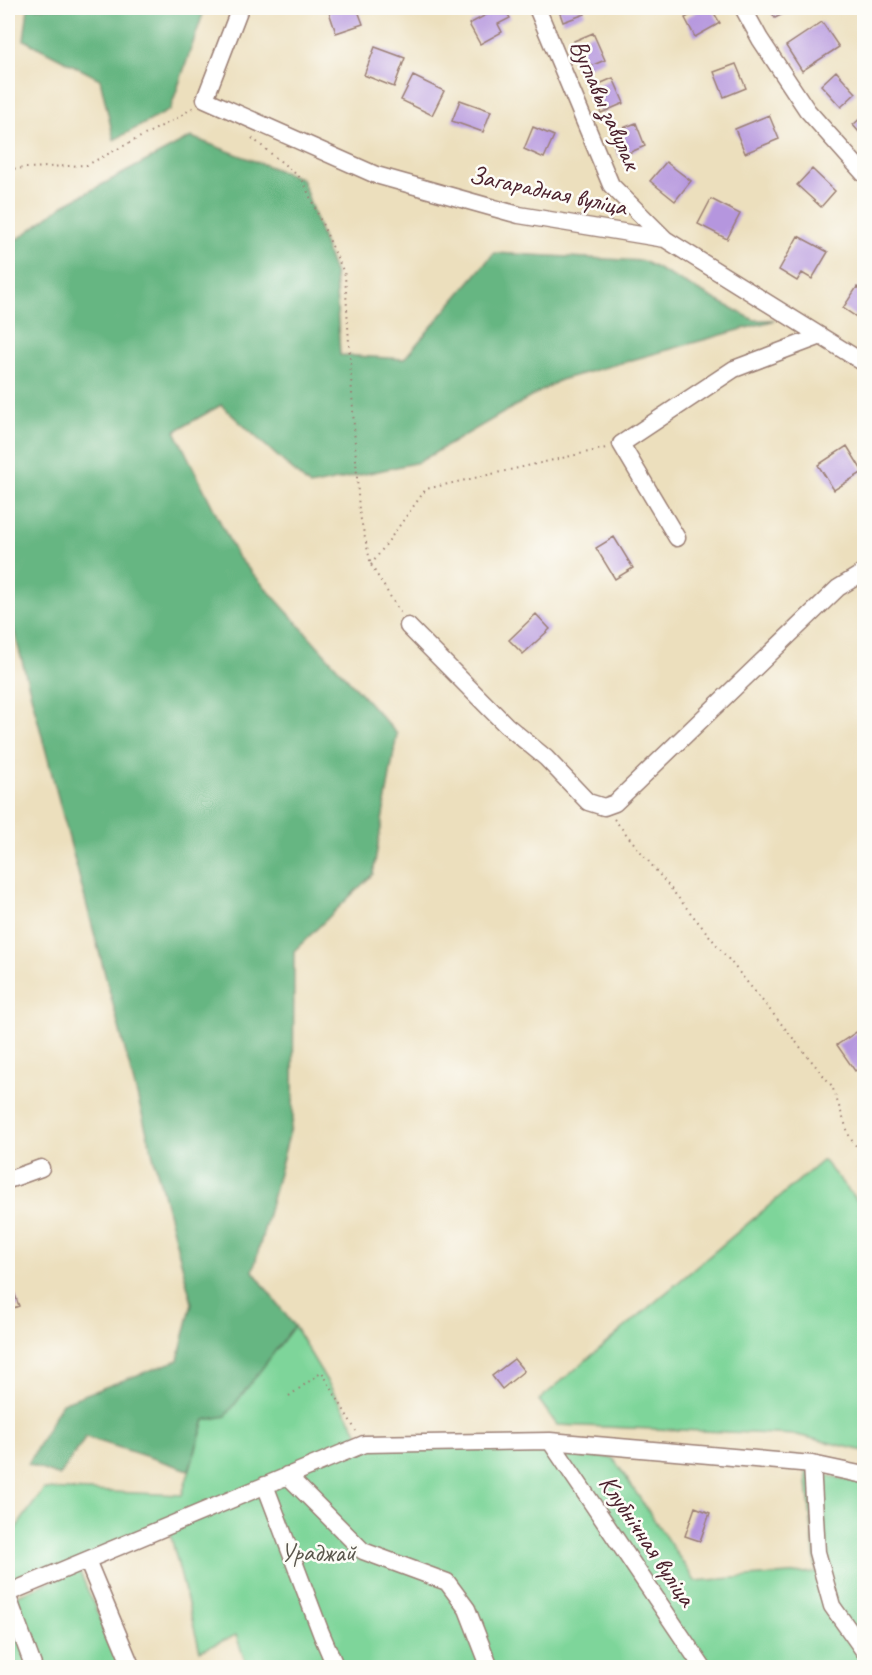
<svg xmlns="http://www.w3.org/2000/svg" width="872" height="1675" viewBox="0 0 872 1675" font-family="Caveat,sans-serif">
<style>
.green{fill:#7ed59a;stroke:#647a62;stroke-width:1.5}
.forest{fill:#66b682;stroke:#586a56;stroke-width:1.5}
.building{fill:#b596de}
.lines{fill:none;stroke-linecap:round;stroke-linejoin:round}
.minor-casing{stroke:#9b7f74;stroke-width:19}
.path{stroke:#9b7f74;stroke-width:2;stroke-dasharray:1.5 4.5;stroke-linecap:butt}
.minor{stroke:#fff;stroke-width:16}
.labels{text-anchor:middle;stroke-width:5;stroke-linejoin:round;paint-order:stroke}
.street-label{font-size:26px;fill:#4a1f2b;stroke:#fdfcf7}
.park-label{font-size:26px;fill:#5a564c;stroke:#fdfcf7}
</style>
<rect width="100%" height="100%" fill="#fdfcf7"/>
<filter id="ink" filterUnits="userSpaceOnUse"><feTurbulence type="fractalNoise" baseFrequency=".0167" numOctaves="2"/><feDisplacementMap in="SourceGraphic" scale="12" xChannelSelector="R" yChannelSelector="G"/><feConvolveMatrix kernelMatrix="1 2 1 2 8 2 1 2 1" color-interpolation-filters="sRGB"/></filter>
<filter id="wash" filterUnits="userSpaceOnUse"><feTurbulence type="fractalNoise" baseFrequency=".008" numOctaves="4" result="noise"/><feDisplacementMap in="SourceGraphic" scale="24" xChannelSelector="R" yChannelSelector="G"/><feGaussianBlur stdDeviation="1.35" result="paint"/><feColorMatrix in="noise" values="0 0 0 0 0 0 0 0 0 0 0 0 0 0 0 0 0 1.4 0 .05"/><feComposite in="paint" operator="in"/></filter>
<g filter="url(#wash)">
<rect width="100%" height="100%" fill="#ecdfbd"/>
<!-- green -->
<path class="green" d="M 823,1160 L 864,1209 L 864,1451 L 797,1435 L 557,1425 L 539,1400 Z
M 294,1326 L 367,1448 L 399,1440 L 613,1458 L 695,1581 L 816,1572 L 806,1471 L 864,1483 L 864,1667 L 247,1667 L 236,1635 L 200,1651 L 170,1533 L 8,1585 L 8,1539 L 44,1489 L 182,1495 L 205,1420 L 226,1415 Z
M 79,1570 L 121,1667 L 8,1668 L 8,1599 Z"/>
<!-- forest -->
<path class="forest" d="M 28,8 L 205,8 L 170,110 L 114,140 L 100,79 L 24,40 Z
M 191,137 L 302,179 L 335,276 L 340,355 L 404,359 L 494,253 L 643,261 L 754,320 L 775,320 L 560,380 L 419,462 L 310,486 L 221,405 L 175,431 L 237,556 L 397,734 L 373,874 L 294,951 L 293,1120 L 253,1271 L 294,1326 L 226,1416 L 205,1420 L 189,1470 L 86,1437 L 59,1476 L 28,1464 L 62,1403 L 178,1360 L 192,1303 L 12,623 L 8,625 L 8,232 L 18,239 L 64,205 Z"/>
<g id="blocks">
<!-- building -->
<path class="building" d="M 332,8 L 357,8 L 363,24 L 336,33 L 328,9 Z
M 499,8 L 504,8 L 510,18 L 498,24 L 502,32 L 480,44 L 469,24 Z
M 558,8 L 583,8 L 585,14 L 563,22 Z
M 703,8 L 711,8 L 720,23 L 695,37 L 685,18 Z
M 769,8 L 795,8 L 775,18 Z
M 822,22 L 839,47 L 802,71 L 786,46 Z
M 593,33 L 605,60 L 586,68 L 574,41 Z
M 375,47 L 405,58 L 394,87 L 364,75 Z
M 736,64 L 746,88 L 724,97 L 714,72 Z
M 836,71 L 856,93 L 841,107 L 821,85 Z
M 413,76 L 444,91 L 432,115 L 401,100 Z
M 613,78 L 624,103 L 601,113 L 590,88 Z
M 460,100 L 491,111 L 483,132 L 452,121 Z
M 769,115 L 779,139 L 745,153 L 735,129 Z
M 864,115 L 864,138 L 853,125 Z
M 636,123 L 645,146 L 619,157 L 610,133 Z
M 533,127 L 554,136 L 544,158 L 524,149 Z
M 666,162 L 691,181 L 675,201 L 650,181 Z
M 812,169 L 835,191 L 821,207 L 797,185 Z
M 711,199 L 740,214 L 727,239 L 698,224 Z
M 798,236 L 828,252 L 812,279 L 802,273 L 797,281 L 779,270 Z
M 857,287 L 864,291 L 864,322 L 843,308 Z
M 847,446 L 863,472 L 834,490 L 818,465 Z
M 614,537 L 633,568 L 615,579 L 596,548 Z
M 536,614 L 550,629 L 523,654 L 509,640 Z
M 864,1027 L 864,1064 L 855,1071 L 837,1045 Z
M 10,1281 L 19,1306 L 8,1310 L 8,1282 Z
M 514,1359 L 524,1371 L 502,1389 L 492,1376 Z
M 695,1507 L 710,1513 L 700,1541 L 685,1536 Z"/>
</g>
</g>
<g filter="url(#ink)">
<use href="#blocks" fill-opacity="0" stroke="#9b7f74" stroke-width="1.5"/>
<g class="lines">
<defs>
<path id="minor" d="M 240,8 L 205,99 L 376,175 L 519,215 L 665,239 L 864,363
M 537,8 L 611,185 L 665,239
M 743,8 L 760,39 L 807,110 L 864,174
M 677,538 L 621,444 L 734,369 L 821,336
M 408,626 L 506,725 L 546,758 L 588,802 L 604,807 L 615,803 L 838,588 L 864,572
M 8,1180 L 41,1168
M 550,1441 L 703,1668
M 812,1464 L 817,1552 L 832,1606 L 864,1651
M 287,1475 L 363,1551 L 447,1582 L 467,1609 L 490,1668
M 265,1485 L 321,1633 L 336,1668
M 87,1560 L 132,1668
M 8,1593 L 364,1444 L 550,1441 L 812,1464 L 864,1475
M 8,1597 L 34,1668"/>
</defs>
<!-- minor casing -->
<use href="#minor" class="minor-casing"/>
<!-- path -->
<path class="path" d="M 252,138 L 302,179 L 345,275 L 359,511 L 371,565 L 401,614
M 8,169 L 87,165 L 177,118 L 194,107
M 371,565 L 426,489 L 606,448
M 614,819 L 832,1086 L 850,1138 L 864,1156
M 289,1396 L 322,1372 L 356,1431"/>
<!-- minor -->
<use href="#minor" class="minor"/>
</g>
</g>
<g class="labels">
<!-- street labels -->
<g class="street-label">
<text transform="translate(606 104) rotate(66)" y="9">Вуглавы завулак</text>
<text transform="translate(548 190) rotate(12)" y="9">Загарадная вуліца</text>
<text transform="translate(648 1540) rotate(56)" y="9">Клубнічная вуліца</text>
</g>
<!-- park labels -->
<g class="park-label">
<text x="318" y="1561">Ураджай</text>
</g>
</g>
<!-- margin -->
<rect width="872" height="1675" fill="none" stroke="#fdfcf7" stroke-width="30"/>
</svg>
